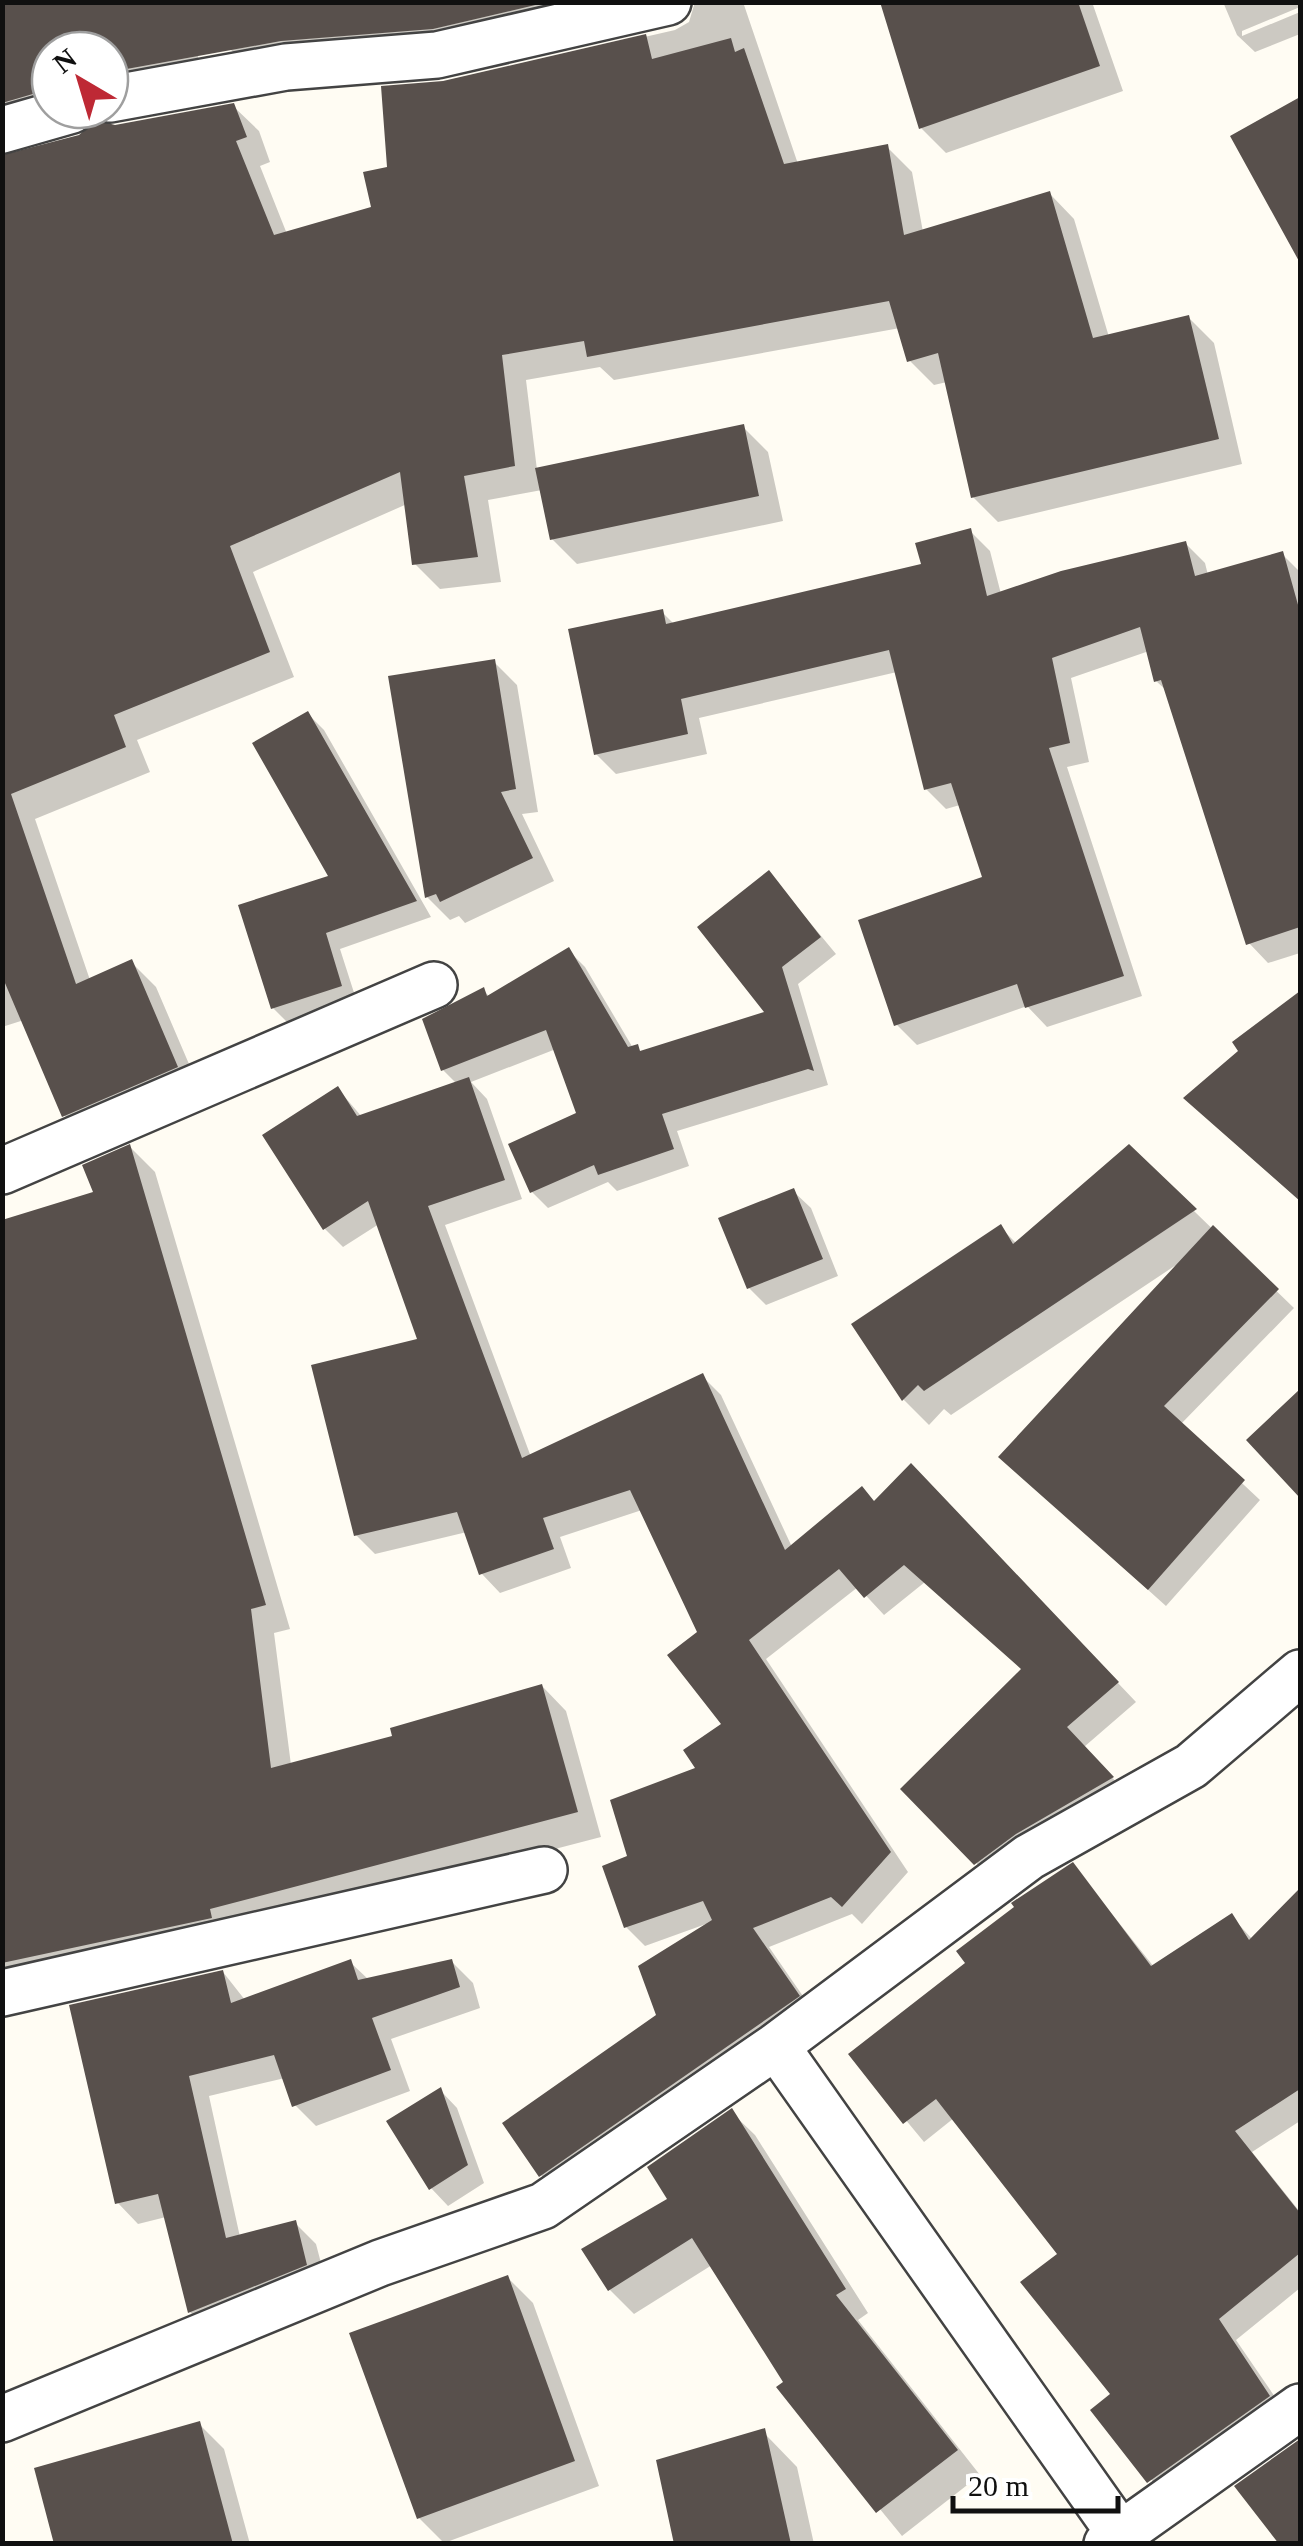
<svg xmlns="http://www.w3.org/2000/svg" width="1303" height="2546" viewBox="0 0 1303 2546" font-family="'Times New Roman',serif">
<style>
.shadow{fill:#0003}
.building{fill:#58504c}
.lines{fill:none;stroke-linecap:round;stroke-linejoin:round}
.street-casing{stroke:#434343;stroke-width:50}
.street{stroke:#fff;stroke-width:45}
</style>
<rect width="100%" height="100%" fill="#fffcf3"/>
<!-- shadow -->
<path class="shadow" d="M 2,2 L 184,2 L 205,84 L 110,110 L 110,50 L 50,50 L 50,110 L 2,146 Z
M 225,2 L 679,2 L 256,74 L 231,50 Z
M 695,2 L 743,2 L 798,164 L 887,147 L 912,172 L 923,232 L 1050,194 L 1074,219 L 1109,337 L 1189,318 L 1214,343 L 1242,464 L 998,522 L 973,497 L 947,382 L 934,385 L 909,360 L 900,328 L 614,380 L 600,367 L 526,380 L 537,470 L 743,427 L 768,452 L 783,521 L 577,564 L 552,539 L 542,490 L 488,500 L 501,582 L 440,589 L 415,564 L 407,504 L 253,572 L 294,677 L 137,740 L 150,772 L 35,819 L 90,980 L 131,962 L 156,987 L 201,1092 L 89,1140 L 64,1115 L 24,1020 L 2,1027 L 2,582 L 115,127 L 233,106 L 259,131 L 270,162 L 260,166 L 287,234 L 374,209 L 390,169 L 443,83 L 675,30 L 689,22 Z
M 882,2 L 1092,2 L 1123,91 L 946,153 L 921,128 Z
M 1223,2 L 1300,2 L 1300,7 L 1242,31 L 1242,36 L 1300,12 L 1300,34 L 1255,52 L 1237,35 Z
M 1300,100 L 1300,257 L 1234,137 Z
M 970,531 L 990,551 L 1001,594 L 1185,543 L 1205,563 L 1208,575 L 1282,554 L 1300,572 L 1300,953 L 1268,963 L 1249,943 L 1167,691 L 1156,681 L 1149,651 L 1071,678 L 1089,762 L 1067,767 L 1142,996 L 1047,1027 L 1027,1006 L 917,1045 L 897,1025 L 985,879 L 960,805 L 946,809 L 926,789 L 897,672 L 699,718 L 707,754 L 616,774 L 596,754 L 662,612 L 675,625 L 924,566 Z
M 494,662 L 517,685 L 538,812 L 522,814 L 554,881 L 465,923 L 459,916 L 450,920 L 427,897 Z
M 308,714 L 324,730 L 431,917 L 340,949 L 357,1002 L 289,1024 L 273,1008 L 331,877 Z
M 769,873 L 836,954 L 798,984 L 828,1085 L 677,1131 L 689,1166 L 617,1191 L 608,1182 L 548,1208 L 532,1192 L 579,1114 L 556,1049 L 471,1082 L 487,1099 L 522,1199 L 445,1225 L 531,1457 L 702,1376 L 721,1395 L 792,1547 L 875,1503 L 930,1485 L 1136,1702 L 1084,1747 L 1130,1797 L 995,1882 L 904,1790 L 1024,1670 L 925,1582 L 884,1615 L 858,1587 L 766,1659 L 908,1872 L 862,1924 L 852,1914 L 769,1947 L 816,2015 L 559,2194 L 541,2175 L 659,2016 L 706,1924 L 645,1946 L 626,1927 L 631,1858 L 699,1770 L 725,1725 L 700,1633 L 642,1510 L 560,1537 L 571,1568 L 500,1593 L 482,1574 L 467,1532 L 375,1554 L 356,1535 L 420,1341 L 379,1224 L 343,1247 L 325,1229 L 338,1089 L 362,1117 L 457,1084 L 443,1070 L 483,990 L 490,997 L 568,950 L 585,967 L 633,1048 L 643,1052 L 768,1014 Z
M 1300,994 L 1300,1201 L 1211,1122 L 1242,1052 L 1235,1043 Z
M 130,1147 L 155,1172 L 290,1629 L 274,1633 L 291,1765 L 396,1738 L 542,1686 L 566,1711 L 601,1837 L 2,1993 L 2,1222 L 97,1194 Z
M 1129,1148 L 1294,1308 L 1180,1425 L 1260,1500 L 1166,1606 L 1019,1474 L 1176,1265 L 951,1415 L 944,1409 L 929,1425 L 904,1400 L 854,1325 L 1000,1227 L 1017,1244 Z
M 793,1191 L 811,1208 L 838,1276 L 766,1305 L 749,1288 Z
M 1300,1393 L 1300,1494 L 1250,1440 Z
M 1073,1865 L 1154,1967 L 1232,1917 L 1253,1940 L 1300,1892 L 1300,2121 L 1252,2152 L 1300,2212 L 1300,2288 L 1236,2340 L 1288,2416 L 1169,2501 L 1094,2410 L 1113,2395 L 1060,2254 L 954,2118 L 924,2142 L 852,2055 L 969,1964 Z
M 350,1962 L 369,1980 L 452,1962 L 473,1983 L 480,2008 L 391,2039 L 410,2091 L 316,2126 L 295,2105 L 285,2078 L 209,2096 L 240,2237 L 295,2223 L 316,2244 L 327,2286 L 211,2333 L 190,2312 L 166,2217 L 138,2224 L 117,2202 L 223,1972 L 245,2000 Z
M 440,2090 L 457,2108 L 484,2183 L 448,2206 L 431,2188 Z
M 731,2112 L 755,2135 L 868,2313 L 858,2320 L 980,2475 L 902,2536 L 780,2387 L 786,2382 L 712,2265 L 634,2314 L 610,2290 L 585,2250 L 671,2200 Z
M 508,2278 L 533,2303 L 599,2486 L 444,2543 L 419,2518 Z
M 199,2424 L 224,2449 L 250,2544 L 57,2544 Z
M 766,2435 L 797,2467 L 814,2544 L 677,2544 Z"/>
<!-- building -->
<path class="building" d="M 2,2 L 548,2 L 433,29 L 281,41 L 110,72 L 110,50 L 50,50 L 50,89 L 2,103 Z
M 880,2 L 1078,2 L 1100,66 L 919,129 Z
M 646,34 L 652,59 L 731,38 L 735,52 L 744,48 L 784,164 L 888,144 L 904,235 L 1050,191 L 1093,338 L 1189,315 L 1219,439 L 971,498 L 938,353 L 907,362 L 889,301 L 587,357 L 584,341 L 502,355 L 515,466 L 464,476 L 478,557 L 412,565 L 400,472 L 230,546 L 270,652 L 114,715 L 126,747 L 11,794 L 76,984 L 132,959 L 178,1067 L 62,1117 L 2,976 L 2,155 L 79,135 L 96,120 L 115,125 L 234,103 L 247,137 L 236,141 L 274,235 L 371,207 L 363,172 L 387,167 L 381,86 L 443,81 Z
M 1300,97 L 1300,263 L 1230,136 Z
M 744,424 L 759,496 L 550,540 L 535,468 Z
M 971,528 L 987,596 L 1061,571 L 1186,541 L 1195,576 L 1283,551 L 1300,612 L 1300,927 L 1246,945 L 1161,680 L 1154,682 L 1140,627 L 1052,658 L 1070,743 L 1049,748 L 1124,976 L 1025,1008 L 1017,984 L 894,1026 L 858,920 L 982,877 L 951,783 L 924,790 L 889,650 L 681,699 L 688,734 L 594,755 L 568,629 L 663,609 L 666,624 L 921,564 L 915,543 Z
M 495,659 L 516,789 L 501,792 L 533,858 L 440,902 L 436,894 L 425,898 L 388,676 Z
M 308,711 L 417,901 L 326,933 L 342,986 L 271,1009 L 238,905 L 328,876 L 252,743 Z
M 769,870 L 821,937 L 782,967 L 814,1071 L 808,1069 L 662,1114 L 674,1149 L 598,1175 L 594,1165 L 530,1193 L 508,1144 L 576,1113 L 546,1030 L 441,1071 L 422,1019 L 484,987 L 487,996 L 569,947 L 628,1047 L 638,1044 L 640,1051 L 764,1012 L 697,927 Z
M 1300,991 L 1300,1201 L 1183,1098 L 1238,1051 L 1232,1042 Z
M 469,1077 L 505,1180 L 428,1206 L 522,1458 L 703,1373 L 785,1550 L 862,1486 L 874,1501 L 911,1463 L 1119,1682 L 1067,1727 L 1114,1777 L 1016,1834 L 974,1865 L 900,1789 L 1021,1669 L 904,1565 L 864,1598 L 839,1569 L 749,1640 L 891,1852 L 842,1907 L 831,1897 L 753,1928 L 800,1996 L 539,2177 L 502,2123 L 656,2015 L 638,1966 L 712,1920 L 703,1901 L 624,1928 L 602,1866 L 627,1856 L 610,1800 L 695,1768 L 683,1750 L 721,1724 L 667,1655 L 697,1632 L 630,1490 L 543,1518 L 554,1549 L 479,1575 L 457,1512 L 354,1536 L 311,1365 L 417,1339 L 368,1201 L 323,1230 L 262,1135 L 338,1086 L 357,1116 Z
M 130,1144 L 266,1605 L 251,1609 L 271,1768 L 392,1736 L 390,1728 L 542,1684 L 578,1812 L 210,1909 L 212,1918 L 2,1963 L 2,1220 L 93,1192 L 82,1165 Z
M 1129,1144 L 1197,1209 L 924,1391 L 918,1385 L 902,1401 L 851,1324 L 1001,1224 L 1013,1244 Z
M 794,1188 L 823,1259 L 747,1289 L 718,1218 Z
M 1213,1225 L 1279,1289 L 1164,1406 L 1245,1480 L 1148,1590 L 998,1457 Z
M 1300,1389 L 1300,1498 L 1246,1440 Z
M 1073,1862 L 1151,1966 L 1232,1913 L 1249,1940 L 1300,1888 L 1300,2089 L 1235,2131 L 1300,2213 L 1300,2253 L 1219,2319 L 1270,2396 L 1147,2483 L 1090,2410 L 1110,2394 L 1020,2282 L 1057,2254 L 936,2099 L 903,2124 L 848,2054 L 965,1963 L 956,1951 L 1014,1907 L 1011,1903 Z
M 351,1959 L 358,1980 L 452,1959 L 460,1987 L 372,2018 L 391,2070 L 292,2107 L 274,2055 L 189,2076 L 226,2238 L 296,2220 L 307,2265 L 188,2313 L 158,2194 L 115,2204 L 69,2005 L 223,1970 L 231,2003 Z
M 441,2087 L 468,2165 L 429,2190 L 386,2121 Z
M 732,2108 L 846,2289 L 836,2295 L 958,2450 L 876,2513 L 776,2387 L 783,2382 L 692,2238 L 608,2291 L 581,2249 L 667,2199 L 647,2167 Z
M 508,2275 L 575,2461 L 417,2519 L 349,2333 Z
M 200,2421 L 233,2544 L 54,2544 L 34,2468 Z
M 765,2428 L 791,2544 L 674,2544 L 656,2460 Z
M 1300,2439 L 1300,2544 L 1279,2544 L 1234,2486 Z"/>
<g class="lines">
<defs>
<path id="street" d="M 110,99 L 286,67 L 437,55 L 668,2
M 2,130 L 72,110
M 2,1171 L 434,985
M 2,1993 L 544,1870
M 776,2046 L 1118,2531
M 2,2419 L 380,2263 L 543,2206 L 776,2046 L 1029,1857 L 1191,1766 L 1300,1673
M 1107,2544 L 1300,2407"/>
</defs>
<!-- street casing -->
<use href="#street" class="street-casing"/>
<!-- street -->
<use href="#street" class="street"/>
</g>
<!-- border -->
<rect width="1303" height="2546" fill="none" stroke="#101010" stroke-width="10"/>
<!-- north arrow -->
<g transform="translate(80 80) rotate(322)"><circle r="48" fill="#ffffff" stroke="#9f9f9f" stroke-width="2.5"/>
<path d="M0-8L18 38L0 25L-18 38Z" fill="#be2935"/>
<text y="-15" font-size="28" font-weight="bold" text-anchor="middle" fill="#101010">N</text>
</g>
<!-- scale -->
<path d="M953 2496v15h165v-15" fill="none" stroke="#101010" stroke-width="5"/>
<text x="968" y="2496" font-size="30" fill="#101010" stroke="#ffffff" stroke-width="8" paint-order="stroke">20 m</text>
</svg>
